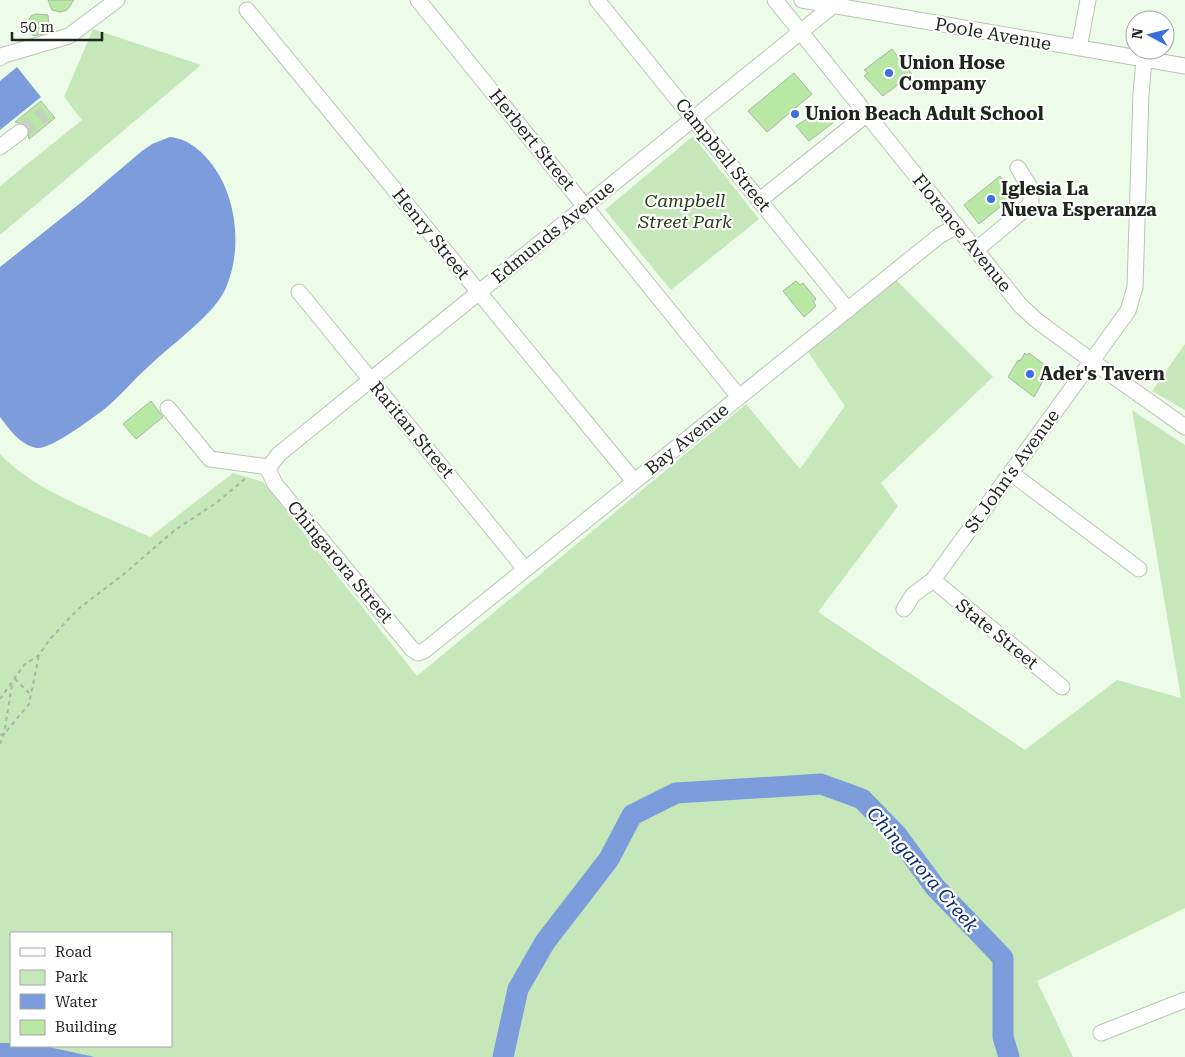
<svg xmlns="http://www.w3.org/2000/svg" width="1185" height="1057" viewBox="0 0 1185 1057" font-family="'Roboto Serif',serif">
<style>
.green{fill:#c6e7b9}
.water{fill:#7c9cdc}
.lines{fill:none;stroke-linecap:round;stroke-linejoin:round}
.river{stroke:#7c9cdc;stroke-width:21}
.building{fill:#b9e8a5;stroke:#a8b6a3}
.minor-tunnel{stroke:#c4d1bf;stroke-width:15;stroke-dasharray:15 8;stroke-linecap:butt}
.minor-casing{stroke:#b7c5b2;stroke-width:17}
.path{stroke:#a9b4a5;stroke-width:2;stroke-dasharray:4 4;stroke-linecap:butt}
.minor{stroke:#fff;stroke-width:15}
.poi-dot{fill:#3c6ede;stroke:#fff;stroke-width:2}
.labels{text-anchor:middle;stroke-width:4.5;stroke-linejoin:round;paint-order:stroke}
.street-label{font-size:18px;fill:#1f241d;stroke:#fff}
.poi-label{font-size:18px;font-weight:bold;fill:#1f241d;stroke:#fff;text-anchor:start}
.park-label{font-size:18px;font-style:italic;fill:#213f12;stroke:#fff}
.water-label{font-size:19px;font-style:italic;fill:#0d2b75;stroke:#fff}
</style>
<rect width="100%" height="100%" fill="#edfce8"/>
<!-- green -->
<path class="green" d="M 93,29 L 201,65 L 0,235 L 0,186 L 82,120 L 64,97 Z
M 693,136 L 759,219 L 671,290 L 605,210 Z
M 891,275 L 993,377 L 881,483 L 898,506 L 818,612 L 1025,750 L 1117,680 L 1181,698 L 1132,410 L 1185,445 L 1185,908 L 1037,981 L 1073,1057 L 95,1057 L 38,1046 L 171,1046 L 171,933 L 11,933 L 11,1043 L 0,1043 L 0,454 C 34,491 105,516 150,537 L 233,473 L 263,482 L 417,676 L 746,404 L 800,469 L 845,406 L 804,346 Z
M 1185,344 L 1185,410 L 1152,391 Z"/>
<!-- water -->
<path class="water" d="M 17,67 L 41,97 L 0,130 L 0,81 Z
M 170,137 C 191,139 208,156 219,175 C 237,206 241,251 227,285 C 224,294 215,306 208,313 C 190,332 168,348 149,366 C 133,380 119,398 102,411 C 91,419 50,450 37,448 C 20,445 10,430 0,417 L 0,267 L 83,201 L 142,151 L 152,144 Z
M 0,1043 L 11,1043 L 11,1046 L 44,1046 L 95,1057 L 0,1057 Z"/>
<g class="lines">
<!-- river -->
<path class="river" d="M 503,1057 L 518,989 L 545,942 L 609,859 L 632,815 L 676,793 L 821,784 L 862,799 L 896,834 L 935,887 L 1003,958 L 1003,1037 L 1009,1057"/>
</g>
<!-- building -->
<path class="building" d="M 48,0 L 74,0 L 67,10 L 60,12 L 52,10 Z
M 36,14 L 48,15 L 49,26 L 47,33 L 34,36 L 28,31 L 27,24 L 31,16 Z
M 892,49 L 912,74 L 883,96 L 864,76 L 868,73 L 864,70 Z
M 794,73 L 812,94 L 767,132 L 748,111 Z
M 41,101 L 55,118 L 29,139 L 27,126 L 15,122 Z
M 823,108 L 834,122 L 809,141 L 796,126 Z
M 1000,176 L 1016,194 L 979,224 L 964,205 Z
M 796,281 L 800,285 L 803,283 L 816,299 L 813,301 L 816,306 L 804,317 L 783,291 Z
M 1025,353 L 1027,355 L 1029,353 L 1050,369 L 1034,397 L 1008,377 L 1018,360 L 1020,361 Z
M 151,401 L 163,417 L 136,439 L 123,424 Z"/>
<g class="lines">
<!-- minor-tunnel -->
<path class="minor-tunnel" d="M 20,132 L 45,113"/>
<defs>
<path id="minor" d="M 418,0 L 739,397
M 597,0 L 848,310
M 775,0 L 1020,305 L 1036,320 L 1092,361 L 1185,427
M 802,0 L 1185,66
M 247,10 L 634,481
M 1079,48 L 1088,0
M 0,58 L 4,55 L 69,36 L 117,0
M 0,147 L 20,132
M 760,200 L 867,114
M 976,250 L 1031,204 L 1031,189 L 1018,168
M 299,292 L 525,569
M 168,408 L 210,459 L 269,467
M 269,467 L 269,471 L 275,484 L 412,649 L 418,653 L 424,651 L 939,236 L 957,226
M 269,467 L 279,454 L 840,0
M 1011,473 L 1139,569
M 933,580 L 1062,687
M 904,609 L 913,595 L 933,580 L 1128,311 L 1135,287 L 1141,94 L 1144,59
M 1101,1033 L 1185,1000"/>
</defs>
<!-- minor casing -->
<use href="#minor" class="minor-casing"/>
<!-- path -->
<path class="path" d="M 15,679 L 31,695
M 0,699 L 24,665 L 39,655 L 50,639 L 77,610 L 124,574 L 175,530 L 216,503 L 246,478
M 0,735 L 4,734 L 29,704 L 39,655
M 0,744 L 4,734 L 12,685"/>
<!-- minor -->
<use href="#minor" class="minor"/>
</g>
<!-- markers -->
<g class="poi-dot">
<circle cx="889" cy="73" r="5"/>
<circle cx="795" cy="114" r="5"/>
<circle cx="991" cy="199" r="5"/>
<circle cx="1030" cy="374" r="5"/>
</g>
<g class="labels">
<!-- street labels -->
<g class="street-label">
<text transform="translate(993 34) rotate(10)" y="6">Poole Avenue</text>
<text transform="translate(532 140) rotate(51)" y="6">Herbert Street</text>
<text transform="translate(723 155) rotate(51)" y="6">Campbell Street</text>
<text transform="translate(553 232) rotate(-39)" y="6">Edmunds Avenue</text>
<text transform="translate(962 233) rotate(51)" y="6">Florence Avenue</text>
<text transform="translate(431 234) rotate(51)" y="6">Henry Street</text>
<text transform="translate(412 430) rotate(50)" y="6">Raritan Street</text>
<text transform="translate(687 439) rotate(-39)" y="6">Bay Avenue</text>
<text transform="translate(1012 471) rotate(-54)" y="6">St John's Avenue</text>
<text transform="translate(340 562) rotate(50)" y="6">Chingarora Street</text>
<text transform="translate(997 634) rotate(39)" y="6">State Street</text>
</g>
<!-- poi labels -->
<g class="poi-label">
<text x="899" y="69">Union Hose<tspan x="899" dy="21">Company</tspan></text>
<text x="805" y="120">Union Beach Adult School</text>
<text x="1001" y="195">Iglesia La<tspan x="1001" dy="21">Nueva Esperanza</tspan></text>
<text x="1040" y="380">Ader's Tavern</text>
</g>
<!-- park labels -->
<g class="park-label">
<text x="685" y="207">Campbell<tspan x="685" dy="21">Street Park</tspan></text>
</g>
<!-- water labels -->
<g class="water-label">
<text transform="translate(923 869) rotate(49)" y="7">Chingarora Creek</text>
</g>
</g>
<!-- legend -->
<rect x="10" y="932" width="162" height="115" fill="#ffffff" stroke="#a5a7a5"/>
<rect x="20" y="948" width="25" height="8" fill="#ffffff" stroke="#a5a7a5"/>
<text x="55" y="957" font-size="15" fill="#1f241d">Road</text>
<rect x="20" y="970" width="25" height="15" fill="#c6e7b9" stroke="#a5a7a5"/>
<text x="55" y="982" font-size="15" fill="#1f241d">Park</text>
<rect x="20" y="994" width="25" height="15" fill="#7c9cdc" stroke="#a5a7a5"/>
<text x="55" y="1007" font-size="15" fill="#1f241d">Water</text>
<rect x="20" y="1020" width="25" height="15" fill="#b9e8a5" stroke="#a5a7a5"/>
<text x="55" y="1032" font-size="15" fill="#1f241d">Building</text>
<!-- north arrow -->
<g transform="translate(1150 35) rotate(277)"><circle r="24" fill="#ffffff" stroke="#a5a7a5"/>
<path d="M0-4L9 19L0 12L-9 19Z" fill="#3c6ede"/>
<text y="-8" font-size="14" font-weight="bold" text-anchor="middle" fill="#1f241d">N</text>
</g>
<!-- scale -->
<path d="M12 32v8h90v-8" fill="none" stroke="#1f241d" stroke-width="2.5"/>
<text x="20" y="32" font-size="15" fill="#1f241d" stroke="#ffffff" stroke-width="4" paint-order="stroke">50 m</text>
</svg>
